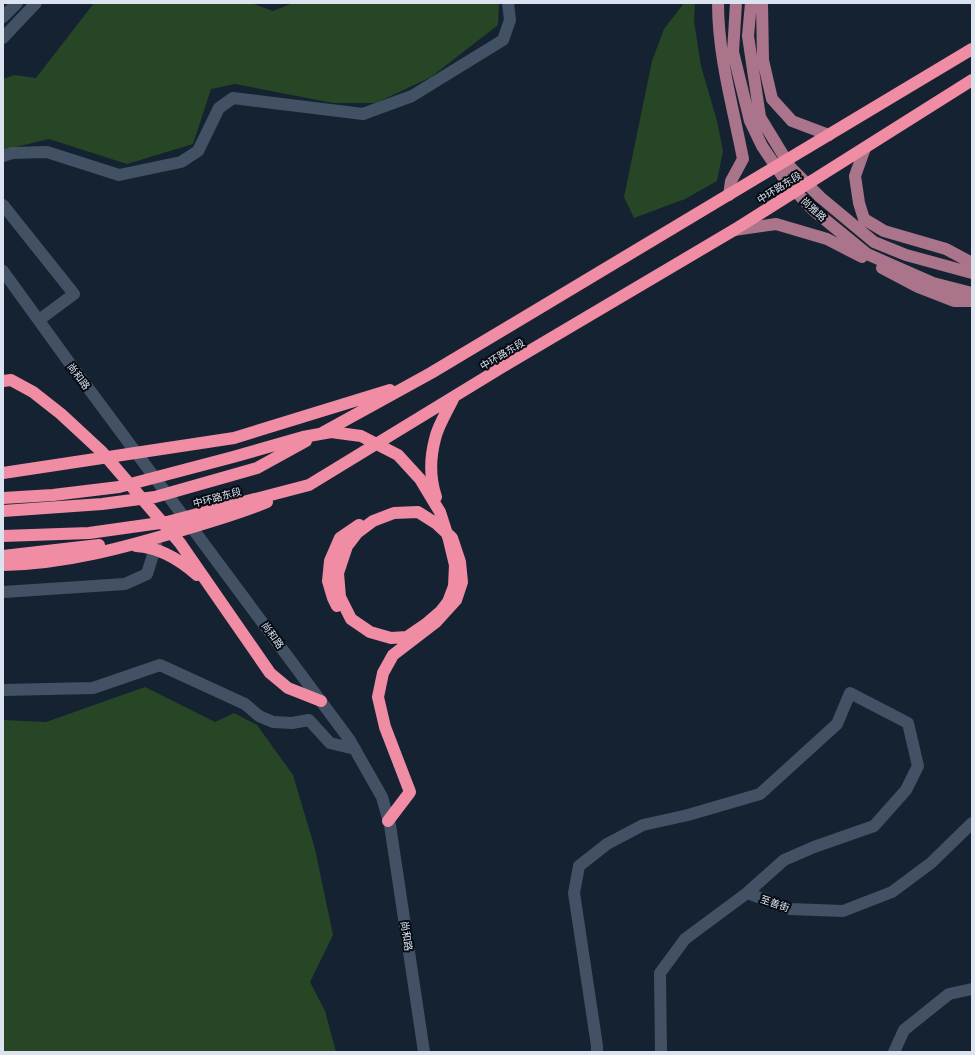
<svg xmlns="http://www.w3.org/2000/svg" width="975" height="1055" viewBox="0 0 975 1055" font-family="Lato,'Noto Sans SC',sans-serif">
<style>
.green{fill:#274626}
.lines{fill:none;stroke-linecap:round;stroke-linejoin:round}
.minor{stroke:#425164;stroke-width:12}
.major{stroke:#aa748a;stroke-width:12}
.highway{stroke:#f08ca3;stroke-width:12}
.labels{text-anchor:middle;stroke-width:4;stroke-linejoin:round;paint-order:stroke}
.street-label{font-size:10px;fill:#dae3ef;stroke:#060b13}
</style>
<rect width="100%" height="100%" fill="#152232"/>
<!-- green -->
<path class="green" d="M 94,3 L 251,3 L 273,11 L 293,3 L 499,3 L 498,25 L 431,77 L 376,103 L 333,103 L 235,84 L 211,89 L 193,144 L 127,164 L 49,139 L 3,150 L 3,79 L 14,75 L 36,78 Z
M 684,3 L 695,3 L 694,21 L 701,66 L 717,121 L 723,151 L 717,181 L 685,199 L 634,218 L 624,197 L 652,61 L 664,29 Z
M 145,687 L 215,722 L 234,713 L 257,725 L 293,775 L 315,849 L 333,935 L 310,982 L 325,1011 L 336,1052 L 3,1052 L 3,720 L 46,722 Z"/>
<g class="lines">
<!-- minor -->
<path class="minor" d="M 3,17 L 17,3
M 3,38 L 36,3
M 3,156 L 12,153 L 47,152 L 119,175 L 181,162 L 198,151 L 219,108 L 233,98 L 363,114 L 412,96 L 503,40 L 510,20 L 508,3
M 3,205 L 74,294 L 39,320
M 3,271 L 71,365 L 349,739 L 382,797 L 390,825 L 424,1052
M 3,592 L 125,584 L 147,574 L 156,545 L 154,541
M 3,690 L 93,688 L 160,665 L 245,704 L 259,716 L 273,722 L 292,723 L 309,720 L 330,743 L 355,749
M 597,1052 L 597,1046 L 574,893 L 579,866 L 607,844 L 643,825 L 688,815 L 760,794 L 837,724 L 850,693 L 908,723 L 918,766 L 906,790 L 874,826 L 814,847 L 784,860 L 747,893
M 661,1052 L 660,973 L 685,939 L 747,893 L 790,909 L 843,911 L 892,892 L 931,863 L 972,823
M 894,1052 L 904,1030 L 949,994 L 972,989"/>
<!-- major -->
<path class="major" d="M 718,3 C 718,56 733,107 743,159 L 731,181 L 729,195
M 736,3 L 733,52 L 750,121 L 762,146 L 785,180 L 812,209 L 867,254 L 933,283 L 972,293
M 751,3 L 748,36 L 760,117 L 791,168 L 820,197 L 874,242 L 906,255 L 972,273
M 762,3 L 763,60 L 772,99 L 792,121 L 829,135
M 865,148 L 855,176 L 859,203 L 864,219 L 884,231 L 946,249 L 972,263
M 734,230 L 776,224 L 827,239 L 862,257
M 882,268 L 918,287 L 954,301 L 972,301"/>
<!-- highway -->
<path class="highway" d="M 3,381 L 11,380 L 33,392 L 61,414 L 102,452 L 180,543 L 270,673 L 288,688 L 321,701
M 322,433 L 431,373 L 972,49
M 3,473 L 234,438 L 390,390
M 436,497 C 430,479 430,458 435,439 C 438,425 448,410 454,397
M 3,498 L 53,495 L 119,487 L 233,457 L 303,437 L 331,432 L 361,436 L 398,455 L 420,479 L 440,512 L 449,540 L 455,565 L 454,586 L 448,602 L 441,611 L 426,624 L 407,637 L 391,638 L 370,632 L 351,619 L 340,597 L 338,573 L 347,546 L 357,533 L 373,521 L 394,513 L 418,512 L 437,524 L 452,538 L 460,562 L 462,582 L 456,600 L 436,622 L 393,655 L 383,673 L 378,697 L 385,727 L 410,792 L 388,821
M 3,511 L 102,504 L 155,497 L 257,468 L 306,441
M 3,536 L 89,533 L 167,522 L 309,485 L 504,366 L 734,230 L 972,80
M 136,546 C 159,547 180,560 197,575
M 3,556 L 99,545
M 3,565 C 65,564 127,547 186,529 C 213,521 241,513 267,502
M 337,606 L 333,598 L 328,581 L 330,561 L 340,538 L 359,525"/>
</g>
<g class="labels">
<!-- street labels -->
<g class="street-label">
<text transform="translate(779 187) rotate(-32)" y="4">中环路东段</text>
<text transform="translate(814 209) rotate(43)" y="4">尚雅路</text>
<text transform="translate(502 354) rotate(-31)" y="4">中环路东段</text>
<text transform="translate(79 376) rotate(53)" y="4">尚和路</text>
<text transform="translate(217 497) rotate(-15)" y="4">中环路东段</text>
<text transform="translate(273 635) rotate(54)" y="4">尚和路</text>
<text transform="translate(775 903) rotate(19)" y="4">至善街</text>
<text transform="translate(407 936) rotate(81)" y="4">尚和路</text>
</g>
</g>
<!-- border -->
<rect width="975" height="1055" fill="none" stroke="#dae3ef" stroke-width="8"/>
</svg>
